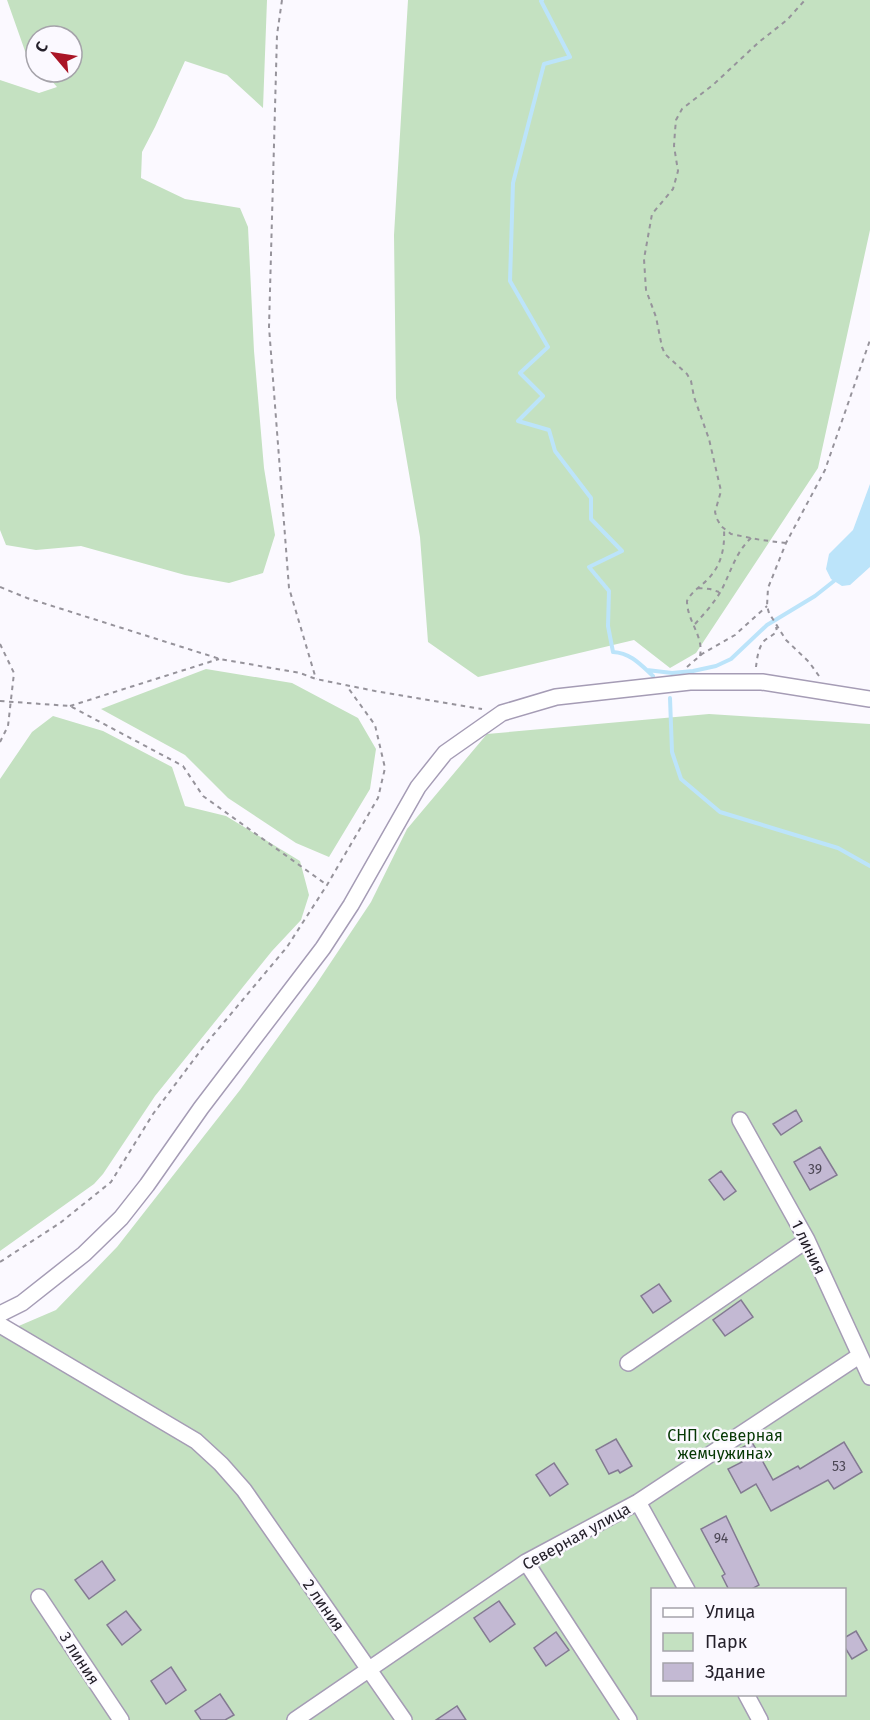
<svg xmlns="http://www.w3.org/2000/svg" width="870" height="1720" viewBox="0 0 870 1720" font-family="'Fira Sans',sans-serif">
<style>
.green{fill:#c4e1c1;fill-rule:evenodd}
.water{fill:#bce4fa}
.lines{fill:none;stroke-linecap:round;stroke-linejoin:round}
.stream{stroke:#bce4fa;stroke-width:4}
.building{fill:#c3b9d3;stroke:#837a92;stroke-width:1.5}
.minor-casing{stroke:#a59cb5;stroke-width:18}
.path{stroke:#96939b;stroke-width:2;stroke-dasharray:4.5 4.5;stroke-linecap:butt}
.minor{stroke:#fff;stroke-width:15}
.labels{text-anchor:middle;stroke-width:5;stroke-linejoin:round;paint-order:stroke}
.number-label{font-size:14px;fill:#4c4755}
.street-label{font-size:16px;fill:#25212b;stroke:#fbf9ff}
.park-label{font-size:16px;fill:#063804;stroke:#fbf9ff}
</style>
<rect width="100%" height="100%" fill="#fbf9ff"/>
<!-- green -->
<path class="green" d="M 7,0 L 267,0 L 263,108 L 227,75 L 185,61 L 155,127 L 142,152 L 141,178 L 185,199 L 240,208 L 248,227 L 254,351 L 264,468 L 275,535 L 263,573 L 229,583 L 185,575 L 81,546 L 36,550 L 6,545 L 0,530 L 0,80 L 39,93 L 57,87 L 44,72 L 72,72 L 72,36 L 36,36 L 36,63 L 25,51 Z
M 408,0 L 870,0 L 870,230 L 818,468 L 696,653 L 670,668 L 634,640 L 478,677 L 428,642 L 420,537 L 396,398 L 394,235 Z
M 206,669 L 292,683 L 358,718 L 376,749 L 370,789 L 329,857 L 296,843 L 228,798 L 185,755 L 101,709 Z
M 709,714 L 870,724 L 870,1720 L 0,1720 L 0,1334 L 56,1310 L 117,1247 L 240,1090 L 315,986 L 371,902 L 407,829 L 487,734 ZM 652,1590 L 844,1590 L 844,1694 L 652,1694 Z
M 53,716 L 103,731 L 172,767 L 185,806 L 226,816 L 300,861 L 309,895 L 301,920 L 272,951 L 155,1096 L 103,1174 L 94,1184 L 0,1251 L 0,779 L 32,732 Z"/>
<!-- water -->
<path class="water" d="M 870,484 L 870,567 L 850,585 L 842,586 L 831,579 L 826,569 L 829,554 L 853,530 Z"/>
<g class="lines">
<!-- stream -->
<path class="stream" d="M 542,0 L 541,1 L 570,57 L 544,64 L 513,183 L 510,281 L 548,347 L 520,373 L 543,396 L 518,421 L 549,430 L 555,451 L 591,498 L 591,519 L 622,551 L 589,567 L 609,591 L 608,626 L 613,652 C 631,653 641,665 653,676
M 647,670 L 672,673 L 693,671 L 716,666 L 731,659 L 767,625 L 815,596 L 834,581
M 670,698 L 672,752 L 681,779 L 720,812 L 838,848 L 870,866"/>
</g>
<!-- building -->
<path class="building" d="M 796,1110 L 802,1121 L 781,1135 L 773,1124 Z
M 820,1147 L 837,1175 L 810,1190 L 794,1162 Z
M 721,1171 L 736,1191 L 724,1200 L 709,1180 Z
M 659,1284 L 671,1301 L 653,1313 L 641,1296 Z
M 741,1300 L 753,1317 L 725,1336 L 713,1320 Z
M 616,1439 L 632,1466 L 620,1473 L 618,1470 L 609,1474 L 596,1450 Z
M 752,1442 L 773,1480 L 798,1466 L 800,1469 L 844,1442 L 862,1472 L 834,1489 L 828,1480 L 771,1511 L 756,1484 L 741,1493 L 728,1469 L 742,1462 L 736,1451 Z
M 554,1463 L 568,1484 L 550,1496 L 536,1475 Z
M 726,1516 L 759,1585 L 750,1590 L 729,1590 L 722,1576 L 725,1574 L 701,1529 Z
M 102,1561 L 115,1580 L 89,1599 L 75,1580 Z
M 499,1601 L 515,1624 L 490,1642 L 474,1618 Z
M 126,1611 L 141,1630 L 122,1645 L 107,1625 Z
M 856,1631 L 867,1650 L 852,1659 L 844,1646 L 844,1638 Z
M 556,1632 L 569,1650 L 546,1666 L 534,1648 Z
M 171,1667 L 186,1690 L 166,1704 L 151,1681 Z
M 220,1694 L 234,1715 L 225,1720 L 201,1720 L 195,1711 Z
M 457,1706 L 466,1720 L 436,1720 Z"/>
<g class="lines">
<defs>
<path id="minor" d="M 740,1120 L 807,1240 L 870,1377
M 0,1314 L 22,1303 L 84,1254 L 121,1218 L 147,1185 L 201,1108 L 323,948 L 351,905 L 418,787 L 445,753 L 502,713 L 556,697 L 690,682 L 762,682 L 870,699
M 0,1325 L 196,1441 L 221,1464 L 244,1490 L 404,1720
M 628,1363 L 807,1240
M 638,1502 L 687,1590
M 526,1562 L 629,1720
M 39,1597 L 121,1720
M 746,1694 L 760,1720
M 295,1720 L 526,1562 L 638,1502 L 859,1356"/>
</defs>
<!-- minor casing -->
<use href="#minor" class="minor-casing"/>
<!-- path -->
<path class="path" d="M 282,0 L 277,35 L 269,327 L 289,588 L 316,679
M 786,543 L 761,540 L 731,534 L 721,526 L 717,519 L 715,512 L 721,491 L 709,439 L 694,397 L 691,381 L 687,374 L 665,354 L 662,347 L 656,317 L 646,290 L 644,259 L 652,214 L 673,189 L 678,171 L 674,146 L 675,131 L 676,120 L 682,109 L 714,84 L 759,42 L 787,20 L 805,0
M 0,587 L 27,598 L 220,659 L 300,673 L 316,679 L 375,691 L 482,709
M 698,588 L 710,589 L 719,592
M 695,624 C 704,614 714,603 721,591 C 731,572 735,553 751,538
M 0,644 L 14,673 L 8,726 L 0,742
M 700,656 C 704,636 687,621 687,601 C 692,591 699,588 706,581 C 721,567 725,549 724,529
M 687,667 L 702,654 L 735,635 L 767,606
M 756,667 C 757,659 758,648 764,641 C 768,637 773,636 777,631 L 776,627
M 819,676 L 809,662 L 786,640 L 769,613 L 767,606 L 768,588 L 786,543 L 825,470 L 870,340
M 0,701 L 70,706 L 183,766 L 203,796 L 327,885
M 70,706 L 219,659
M 0,1262 L 60,1223 L 111,1182 L 153,1114 L 204,1046 L 287,947 L 327,885 L 378,798 L 385,768 L 375,725 L 346,685"/>
<!-- minor -->
<use href="#minor" class="minor"/>
</g>
<g class="labels">
<!-- number labels -->
<g class="number-label">
<text x="815" y="1174">39</text>
<text x="839" y="1471">53</text>
<text x="721" y="1543">94</text>
</g>
<!-- street labels -->
<g class="street-label">
<text transform="translate(809 1247) rotate(64)" y="6">1 линия</text>
<text transform="translate(576 1536) rotate(-29)" y="6">Северная улица</text>
<text transform="translate(324 1605) rotate(55)" y="6">2 линия</text>
<text transform="translate(80 1658) rotate(57)" y="6">3 линия</text>
</g>
<!-- park labels -->
<g class="park-label">
<text x="725" y="1441">СНП «Северная<tspan x="725" dy="18">жемчужина»</tspan></text>
</g>
</g>
<!-- legend -->
<rect x="651" y="1588" width="195" height="108" fill="#fbf9ff" stroke="#a5a3aa" stroke-width="1.5"/>
<rect x="663" y="1608" width="30" height="9" fill="#ffffff" stroke="#a5a3aa" stroke-width="1.5"/>
<text x="705" y="1618" font-size="18" fill="#25212b">Улица</text>
<rect x="663" y="1633" width="30" height="18" fill="#c4e1c1" stroke="#a5a3aa" stroke-width="1.5"/>
<text x="705" y="1648" font-size="18" fill="#25212b">Парк</text>
<rect x="663" y="1663" width="30" height="18" fill="#c3b9d3" stroke="#a5a3aa" stroke-width="1.5"/>
<text x="705" y="1678" font-size="18" fill="#25212b">Здание</text>
<!-- north arrow -->
<g transform="translate(54 54) rotate(299)"><circle r="28" fill="#fbf9ff" stroke="#a5a3aa" stroke-width="1.5"/>
<path d="M0-4.5L10 22L0 15L-10 22Z" fill="#aa1526"/>
<text y="-9" font-size="16" font-weight="bold" text-anchor="middle" fill="#25212b">С</text>
</g>
</svg>
